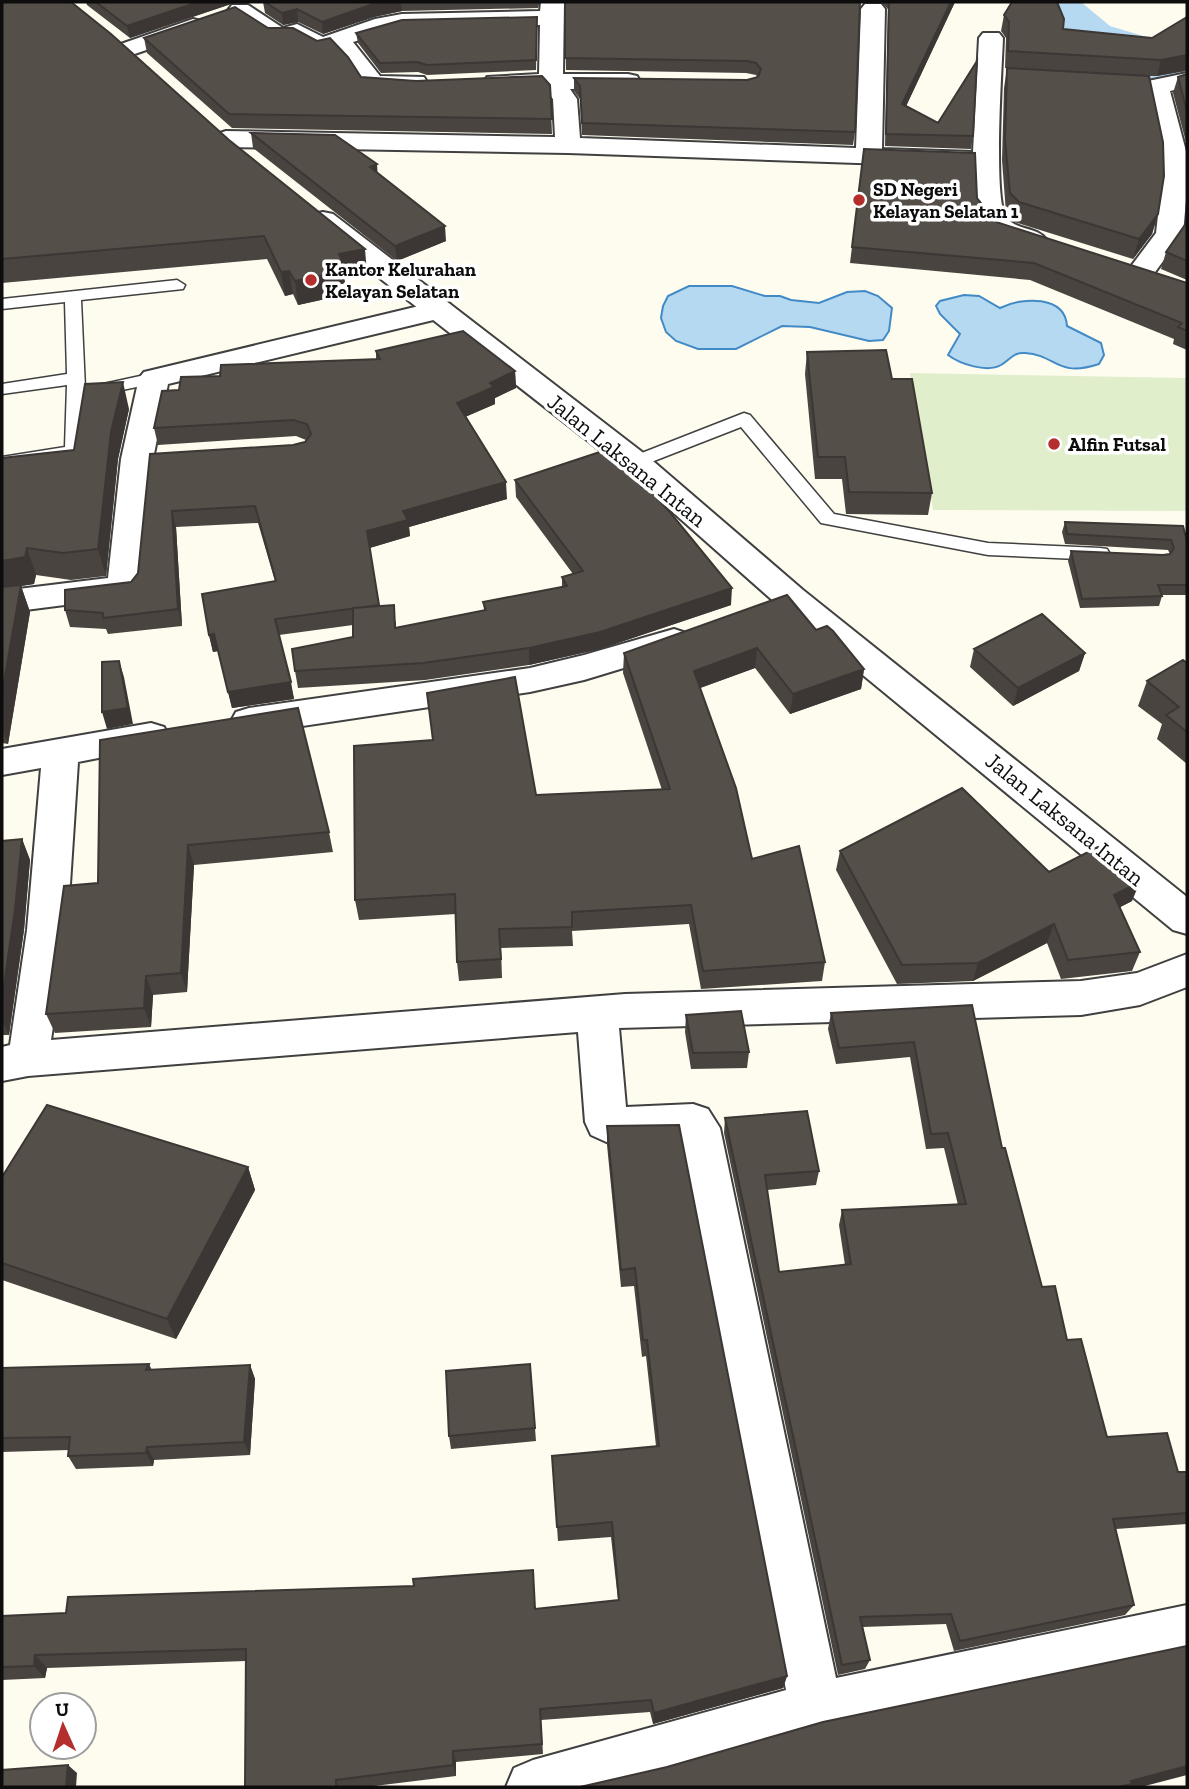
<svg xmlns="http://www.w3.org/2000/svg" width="1189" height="1789" viewBox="0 0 1189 1789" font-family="'Zilla Slab',serif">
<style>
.pitch{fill:#e0eecb}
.water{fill:#b6d9f2;stroke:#428ac5;stroke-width:2}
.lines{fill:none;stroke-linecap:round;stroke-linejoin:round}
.river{fill:#b6d9f2;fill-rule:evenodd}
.service-casing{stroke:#404040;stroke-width:3}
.minor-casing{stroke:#404040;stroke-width:4}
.tertiary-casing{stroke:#404040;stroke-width:4}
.service{fill:#fff;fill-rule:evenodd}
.minor{fill:#fff;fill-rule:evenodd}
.tertiary{fill:#fff;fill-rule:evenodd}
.wall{fill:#494440}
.shaded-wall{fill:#3c3734}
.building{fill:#554f4a;stroke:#3c3734;stroke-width:2}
.poi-dot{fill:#b52e2e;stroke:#fff;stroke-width:2.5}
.labels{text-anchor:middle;stroke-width:7;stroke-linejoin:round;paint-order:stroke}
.far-poi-label{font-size:19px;font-weight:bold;fill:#0d0d0d;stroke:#fff;text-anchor:start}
.street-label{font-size:23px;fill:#0d0d0d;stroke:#fff}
</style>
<rect width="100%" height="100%" fill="#fefcef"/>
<!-- pitch -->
<path class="pitch" d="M 910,373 L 1187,378 L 1187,511 L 933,510 Z"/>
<!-- water -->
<path class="water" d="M 689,286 L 732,286 L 765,296 L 780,296 L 791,300 L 819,303 L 847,292 L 865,291 L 878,296 L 892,308 L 889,331 L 883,340 L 869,341 L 810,327 L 782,326 L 736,349 L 698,349 L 676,341 L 666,332 L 661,318 L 663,306 L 668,296 Z
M 964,295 L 979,296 L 1000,308 C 1022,297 1065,295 1067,326 L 1101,343 L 1104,355 L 1099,364 C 1056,378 1057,355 1025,353 C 1013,352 1010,360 1001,365 C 987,373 960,364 948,355 L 960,334 L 940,314 L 936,306 L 940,301 Z"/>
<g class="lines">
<!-- river -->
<path class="river" d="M 1015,2 L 1081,2 L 1110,26 L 1173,45 L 1187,60 L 1187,97 L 1168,92 L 1152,83 L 1137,67 L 1074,48 L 1038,16 L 1023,12 Z"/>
<defs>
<path id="service" d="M 177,280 L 185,285 L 183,289 L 81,300 L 85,388 L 154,373 L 160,374 L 163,378 L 160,382 L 85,398 L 83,448 L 77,456 L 2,469 L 2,457 L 65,447 L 67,385 L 2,394 L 2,384 L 67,374 L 65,302 L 2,309 L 2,299 Z
M 744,413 L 750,415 L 834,514 L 988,543 L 1100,548 L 1107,549 L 1110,554 L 1107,559 L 1100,560 L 988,555 L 821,523 L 741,427 L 641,466 L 629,466 L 626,462 L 629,458 Z"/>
<path id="minor" d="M 541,2 L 564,2 L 563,74 L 628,74 L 637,76 L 640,81 L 637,86 L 628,88 L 570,89 L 577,99 L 580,138 L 856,148 L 861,9 L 865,4 L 881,4 L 885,9 L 882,149 L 973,152 L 979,38 L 983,33 L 999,33 L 1003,38 C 1002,67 993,199 1006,217 C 1016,231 1037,226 1047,240 L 1043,246 C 1030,249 1021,245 1010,241 C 971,228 976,202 974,167 L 568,153 L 226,147 L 217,144 L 213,139 L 217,134 L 226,131 L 555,137 L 553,99 L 545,89 L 487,87 L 484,82 L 487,77 L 539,74 L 540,25 L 402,28 L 353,42 L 380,76 L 424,77 L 427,82 L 424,87 C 406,92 381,94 363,89 L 352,70 L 333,50 L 320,53 L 295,40 L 280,44 L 272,42 L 228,10 L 232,5 L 248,5 L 283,28 L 297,24 L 323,37 L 375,19 L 402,14 L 540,11 Z
M 193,19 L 201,21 L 205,26 L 201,31 L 126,57 L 118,55 L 114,50 L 118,45 Z
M 1187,73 L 1187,87 L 1170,91 L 1187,155 L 1187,189 L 1183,234 L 1150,279 L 1140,281 L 1130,279 L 1126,273 L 1156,233 L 1161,189 L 1161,155 L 1145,86 L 1148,81 Z
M 440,301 L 450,304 L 454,310 L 450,316 L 168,384 L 153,459 L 140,588 L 135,596 L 2,613 L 2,591 L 108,578 L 121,459 L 139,378 L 144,372 Z
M 674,629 L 686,633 L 691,641 L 686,649 L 584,680 L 530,692 L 249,734 L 236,730 L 231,721 L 236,712 L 249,708 L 530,668 L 584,655 Z
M 151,723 L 164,727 L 169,736 L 164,745 L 78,762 L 67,930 L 51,1040 L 625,994 L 1081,981 L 1137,973 L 1187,954 L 1187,987 L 1140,1005 L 1081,1015 L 619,1028 L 626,1107 L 693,1104 L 708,1109 L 720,1128 L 836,1678 L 1187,1605 L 1187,1656 L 816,1734 L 628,1787 L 506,1787 L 514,1768 L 533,1760 L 786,1690 L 680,1141 L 611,1144 L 591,1135 L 585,1122 L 578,1032 L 28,1076 L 2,1081 L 2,1047 L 10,1045 L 27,930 L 41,768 L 2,775 L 2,749 Z"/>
<path id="tertiary" d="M 323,212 L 333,214 L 646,455 L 803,590 L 1187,897 L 1187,934 L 1173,930 L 779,606 L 624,469 L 313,226 L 310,220 L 313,214 Z"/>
</defs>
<!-- service casing -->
<use href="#service" class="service-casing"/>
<!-- minor casing -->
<use href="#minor" class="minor-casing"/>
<!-- tertiary casing -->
<use href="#tertiary" class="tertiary-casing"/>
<!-- service -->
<use href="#service" class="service"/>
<!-- minor -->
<use href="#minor" class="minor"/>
<!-- tertiary -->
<use href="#tertiary" class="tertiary"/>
</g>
<!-- wall -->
<path class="wall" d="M 2,2 L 367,273 L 344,277 L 345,283 L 338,285 L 339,296 L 298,305 L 293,294 L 285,296 L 267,259 L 2,283 Z
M 86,2 L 237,2 L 130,38 L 87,5 Z
M 263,2 L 540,2 L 538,8 L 402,11 L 374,17 L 323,34 L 298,22 L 283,25 L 265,13 Z
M 565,2 L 859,8 L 855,132 L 853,145 L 582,135 L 580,99 L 574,91 L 574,78 L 747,80 L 757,77 L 756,75 L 746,73 L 566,70 Z
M 881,2 L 955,2 L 906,106 L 938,123 L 973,136 L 971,149 L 885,146 L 888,9 Z
M 1004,15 L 1063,29 L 1152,38 L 1187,17 L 1187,71 L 1157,76 L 1149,76 L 1158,214 L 1152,234 L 1133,259 L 1014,222 L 1006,213 L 1002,160 L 1004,88 L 1007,68 L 1129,75 L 1005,68 L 1006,38 L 1001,31 Z
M 268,28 L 361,77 L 416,81 L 550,85 L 552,134 L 232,128 L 147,53 L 144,38 Z
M 537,28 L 536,70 L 427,75 L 418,72 L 381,73 L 358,43 L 356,33 Z
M 1187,74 L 1187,146 L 1173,93 L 1178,77 Z
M 251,133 L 446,241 L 397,261 L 253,148 Z
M 864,149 L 977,198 L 996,222 L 1187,283 L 1187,350 L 1173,344 L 1174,339 L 1030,280 L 850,263 Z
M 1187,202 L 1187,280 L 1161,269 L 1166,252 L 1186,224 Z
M 376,351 L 515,371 L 516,388 L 495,398 L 495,404 L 465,417 L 507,499 L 409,527 L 410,536 L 370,548 L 379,606 L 396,622 L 396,628 L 484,610 L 483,602 L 562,587 L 562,577 L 573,574 L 516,497 L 515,480 L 731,605 L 600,649 L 529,665 L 425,680 L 298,688 L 295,671 L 353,637 L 353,625 L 279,635 L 294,699 L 232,708 L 218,651 L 213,652 L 209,635 L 275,581 L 258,523 L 176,527 L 182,626 L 108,634 L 106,629 L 70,627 L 65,610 L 131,582 L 138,573 L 150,454 L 293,445 L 305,442 L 306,440 L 296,436 L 158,445 L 154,428 L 179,390 L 220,376 L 376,359 Z
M 807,352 L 892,379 L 932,493 L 928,515 L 846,514 L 842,479 L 815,479 L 805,374 Z
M 129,409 L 118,459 L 106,576 L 71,580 L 36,575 L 34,584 L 21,586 L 30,612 L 8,744 L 2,743 L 2,458 L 74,450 Z
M 1065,522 L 1187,541 L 1187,595 L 1161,595 L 1162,596 L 1159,606 L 1080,608 L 1068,561 L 1071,551 L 1163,555 L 1170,554 L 1168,550 L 1065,544 L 1062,532 Z
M 816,630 L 864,669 L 861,689 L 790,714 L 755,668 L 700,688 L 752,859 L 825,962 L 822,981 L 701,989 L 689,924 L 572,931 L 573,946 L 501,948 L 502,978 L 459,981 L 457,962 L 456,914 L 359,920 L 355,900 L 536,795 L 662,790 L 623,673 L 624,653 Z
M 974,649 L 1085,653 L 1079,671 L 1013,706 L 970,667 Z
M 1187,663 L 1187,764 L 1157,739 L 1162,724 L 1138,706 L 1147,681 Z
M 100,740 L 329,832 L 333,852 L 194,865 L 187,992 L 153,995 L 151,1027 L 55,1033 L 46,1014 L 98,883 Z
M 22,839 L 30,860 L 24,930 L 9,1035 L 2,1035 L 2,841 Z
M 840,851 L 1049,872 L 1132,901 L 1120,907 L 1140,952 L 1132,971 L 1061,979 L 1047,943 L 973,981 L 897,984 L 836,870 Z
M 972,1005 L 1002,1148 L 1042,1287 L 1067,1340 L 1107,1437 L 1178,1472 L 1187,1472 L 1187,1524 L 1116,1529 L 1134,1605 L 1125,1615 L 954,1651 L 946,1624 L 863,1627 L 870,1660 L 865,1669 L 838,1675 L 724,1133 L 725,1118 L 819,1171 L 816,1185 L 767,1190 L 779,1272 L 845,1265 L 839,1225 L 842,1210 L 958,1205 L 944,1148 L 926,1149 L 910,1057 L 836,1064 L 828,1029 L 831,1013 Z
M 686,1015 L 749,1052 L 747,1068 L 691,1069 L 685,1032 Z
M 607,1126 L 787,1676 L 783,1688 L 653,1724 L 650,1712 L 541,1720 L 543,1754 L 456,1762 L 456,1776 L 366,1787 L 245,1787 L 246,1661 L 47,1668 L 45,1678 L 2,1680 L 2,1616 L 535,1609 L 618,1600 L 611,1537 L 558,1541 L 552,1456 L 656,1446 L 646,1356 L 642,1357 L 634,1286 L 621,1287 L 607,1145 Z
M 248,1167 L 255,1190 L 176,1339 L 2,1280 L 2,1177 Z
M 149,1364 L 152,1370 L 250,1365 L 255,1379 L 250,1455 L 154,1460 L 153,1466 L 76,1469 L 68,1456 L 69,1450 L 2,1452 L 2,1368 Z
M 530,1364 L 536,1441 L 451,1449 L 449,1436 Z"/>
<!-- shaded-wall -->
<path class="shaded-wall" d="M 198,2 L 237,2 L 130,38 L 127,26 Z
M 386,2 L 401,2 L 402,11 L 374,17 L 323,34 L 322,22 L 373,4 Z
M 951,2 L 955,2 L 901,117 L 902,104 Z
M 297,9 L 298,22 L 283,25 L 282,13 Z
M 1187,55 L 1186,70 L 1157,76 L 1161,60 Z
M 377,164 L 378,179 L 370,167 Z
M 1158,214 L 1152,234 L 1133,259 L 1139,239 Z
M 445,226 L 446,241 L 397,261 L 395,246 Z
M 365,249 L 367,273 L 344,277 L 345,283 L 338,285 L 339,296 L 298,305 L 295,281 L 339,254 Z
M 289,271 L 293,294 L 285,296 L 281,272 Z
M 515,371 L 516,388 L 495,398 L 495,404 L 458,420 L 457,403 L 490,383 Z
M 123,382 L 129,409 L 118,459 L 106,576 L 98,549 L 111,432 Z
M 506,482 L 507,499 L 409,527 L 410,536 L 369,548 L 367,531 L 403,511 Z
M 172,511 L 176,527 L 182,626 L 178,609 Z
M 27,548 L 36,575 L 34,584 L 21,586 L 30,612 L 8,744 L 2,728 L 2,561 Z
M 732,588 L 731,605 L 600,649 L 529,665 L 529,648 Z
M 214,634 L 218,651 L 213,652 L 209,635 Z
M 757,648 L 755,668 L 692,691 L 694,671 Z
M 1085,653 L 1079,671 L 1013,706 L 1018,688 Z
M 119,661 L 124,677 L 133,724 L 107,729 L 102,712 Z
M 864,669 L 861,689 L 790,714 L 793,694 Z
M 291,682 L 294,699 L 232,708 L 228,692 Z
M 22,839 L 30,860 L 24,930 L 9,1035 L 2,1020 L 2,999 Z
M 188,845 L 194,865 L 187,992 L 181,973 Z
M 1140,882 L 1132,901 L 1107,914 L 1114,895 Z
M 1054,924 L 1047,943 L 973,981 L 978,963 Z
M 146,976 L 153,995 L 151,1027 L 144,1008 Z
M 248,1167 L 255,1190 L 176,1339 L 167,1319 Z
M 250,1365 L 255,1379 L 250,1455 L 244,1442 Z
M 147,1447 L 154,1460 L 153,1466 L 146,1453 Z
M 35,1655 L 47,1668 L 45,1678 L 34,1666 Z
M 787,1676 L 783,1688 L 653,1724 L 654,1713 Z
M 453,1751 L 456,1762 L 456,1776 L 453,1765 Z
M 68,1765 L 77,1773 L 76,1787 L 66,1787 Z
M 1187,1766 L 1187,1775 L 1141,1787 L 1118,1787 L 1131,1781 Z"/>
<!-- building -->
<path class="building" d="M 2,2 L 71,2 L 111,34 L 229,140 L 365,249 L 339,254 L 342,260 L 331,262 L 336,273 L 295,281 L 289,271 L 281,272 L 264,236 L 2,259 Z
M 96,2 L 198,2 L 127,26 Z
M 265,2 L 386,2 L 373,4 L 322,22 L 297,9 L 282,13 Z
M 565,2 L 860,2 L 855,132 L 582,123 L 580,86 L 574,78 L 747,80 L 758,77 L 761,69 L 756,63 L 747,61 L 565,58 Z
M 889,2 L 951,2 L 902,104 L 938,123 L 977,61 L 973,136 L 886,134 Z
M 1012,2 L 1057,2 L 1064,19 L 1063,29 L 1152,38 L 1187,17 L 1187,55 L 1161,60 L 1008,51 L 1009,22 L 1004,15 Z
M 235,7 L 268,28 L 293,28 L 317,41 L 330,38 L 348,57 L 361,77 L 416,81 L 542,76 L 550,85 L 552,119 L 229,114 L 144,38 Z
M 537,17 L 536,60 L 427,65 L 417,62 L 380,63 L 356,33 L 402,20 Z
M 1007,68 L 1149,76 L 1163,142 L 1164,176 L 1158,214 L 1139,239 L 1019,202 L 1010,193 L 1005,140 Z
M 1187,74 L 1187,112 L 1178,77 Z
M 251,133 L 335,135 L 377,164 L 370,167 L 445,226 L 395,246 Z
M 864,149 L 975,153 L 977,198 L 996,222 L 1187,283 L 1187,331 L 1178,327 L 1182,323 L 1034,263 L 852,247 Z
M 1187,222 L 1187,261 L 1166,252 Z
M 463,331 L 515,371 L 490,383 L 494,387 L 457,403 L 506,482 L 403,511 L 408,520 L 367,531 L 379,605 L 275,619 L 291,682 L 228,692 L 214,634 L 209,635 L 202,594 L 276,581 L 255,506 L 172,511 L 178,609 L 103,618 L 103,613 L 65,610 L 65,590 L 131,582 L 138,573 L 150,454 L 293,445 L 305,442 L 311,434 L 307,424 L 293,420 L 154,428 L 162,391 L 179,390 L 181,377 L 220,376 L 221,365 L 380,359 L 376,351 Z
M 886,350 L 892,379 L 912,379 L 932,493 L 849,492 L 845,457 L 818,457 L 807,352 Z
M 123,382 L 111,432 L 98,549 L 63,553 L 27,548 L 25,557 L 2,561 L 2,458 L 74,450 L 85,384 Z
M 609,449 L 642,487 L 645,486 L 669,511 L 732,588 L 600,632 L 529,648 L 423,663 L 295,671 L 292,649 L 353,637 L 353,608 L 394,605 L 395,628 L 486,610 L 483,602 L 567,586 L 562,577 L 583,571 L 515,480 Z
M 1065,522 L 1183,526 L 1187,541 L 1187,585 L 1158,585 L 1162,596 L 1082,599 L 1071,551 L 1163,555 L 1170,554 L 1174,548 L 1171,540 L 1067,534 Z
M 21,585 L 2,693 L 2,587 Z
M 787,595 L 816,630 L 827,626 L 833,631 L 864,669 L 793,694 L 757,648 L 694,671 L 736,788 L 752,859 L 799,846 L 825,962 L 703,971 L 691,905 L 572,912 L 572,927 L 499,929 L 501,959 L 457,962 L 455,894 L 355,900 L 354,746 L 433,740 L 427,693 L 515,677 L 536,795 L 670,789 L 624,653 Z
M 1042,614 L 1085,653 L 1018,688 L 974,649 Z
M 1183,660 L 1187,663 L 1187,732 L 1166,715 L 1179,707 L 1147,681 Z
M 119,661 L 128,708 L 102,712 L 102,662 Z
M 298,708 L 329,832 L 188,845 L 181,973 L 146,976 L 144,1008 L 46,1014 L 64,886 L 98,883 L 100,740 Z
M 962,788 L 1049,872 L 1098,847 L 1140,882 L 1114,895 L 1140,952 L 1068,960 L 1054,924 L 978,963 L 902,965 L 840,851 Z
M 22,839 L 15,909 L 2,999 L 2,841 Z
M 972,1005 L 1002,1148 L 1005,1148 L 1042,1287 L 1055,1286 L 1067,1340 L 1081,1339 L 1107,1437 L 1167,1433 L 1178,1472 L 1187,1472 L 1187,1513 L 1113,1519 L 1134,1605 L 960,1641 L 951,1614 L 860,1617 L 870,1660 L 842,1665 L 725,1118 L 807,1111 L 819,1171 L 765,1175 L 779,1272 L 851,1264 L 842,1210 L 966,1204 L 948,1133 L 931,1134 L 914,1042 L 839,1048 L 831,1013 Z
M 741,1011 L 749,1052 L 693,1053 L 686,1015 Z
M 47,1105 L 248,1167 L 167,1319 L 2,1263 L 2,1177 Z
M 679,1125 L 787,1676 L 654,1713 L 651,1700 L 540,1709 L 542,1744 L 453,1751 L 453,1765 L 336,1780 L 336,1787 L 245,1787 L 246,1649 L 35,1655 L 34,1666 L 2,1667 L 2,1616 L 66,1613 L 68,1597 L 414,1586 L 413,1579 L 533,1570 L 535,1609 L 619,1600 L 612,1522 L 557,1527 L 552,1456 L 659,1446 L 647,1340 L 643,1340 L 635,1268 L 621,1270 L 607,1126 Z
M 149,1364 L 146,1370 L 250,1365 L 244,1442 L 147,1447 L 146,1453 L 68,1456 L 70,1437 L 2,1438 L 2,1368 Z
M 530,1364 L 535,1428 L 449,1436 L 446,1371 Z
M 1187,1646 L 1187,1766 L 1131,1781 L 1132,1784 L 1118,1787 L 580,1787 L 667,1767 L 823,1722 Z
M 68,1765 L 66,1787 L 2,1787 L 2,1770 Z"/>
<!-- markers -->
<g class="poi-dot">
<circle cx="859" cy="200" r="7"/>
<circle cx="311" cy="280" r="7"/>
<circle cx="1054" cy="444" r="7"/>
</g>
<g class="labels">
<!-- far-poi labels -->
<g class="far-poi-label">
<text x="873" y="196">SD Negeri<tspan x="873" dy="22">Kelayan Selatan 1</tspan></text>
<text x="325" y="276">Kantor Kelurahan<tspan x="325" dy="22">Kelayan Selatan</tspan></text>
<text x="1068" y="451">Alfin Futsal</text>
</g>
<!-- street labels -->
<g class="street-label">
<text transform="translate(627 460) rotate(39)" y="8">Jalan Laksana Intan</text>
<text transform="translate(1065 819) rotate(39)" y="8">Jalan Laksana Intan</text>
</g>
</g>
<!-- border -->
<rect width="1189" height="1789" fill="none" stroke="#0d0d0d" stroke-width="7"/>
<!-- north arrow -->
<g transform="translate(63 1726) rotate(357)"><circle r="33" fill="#ffffff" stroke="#9e9e9e" stroke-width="2"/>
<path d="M0-5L12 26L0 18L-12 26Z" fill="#b52e2e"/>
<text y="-10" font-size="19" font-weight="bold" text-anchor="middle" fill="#0d0d0d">U</text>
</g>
</svg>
